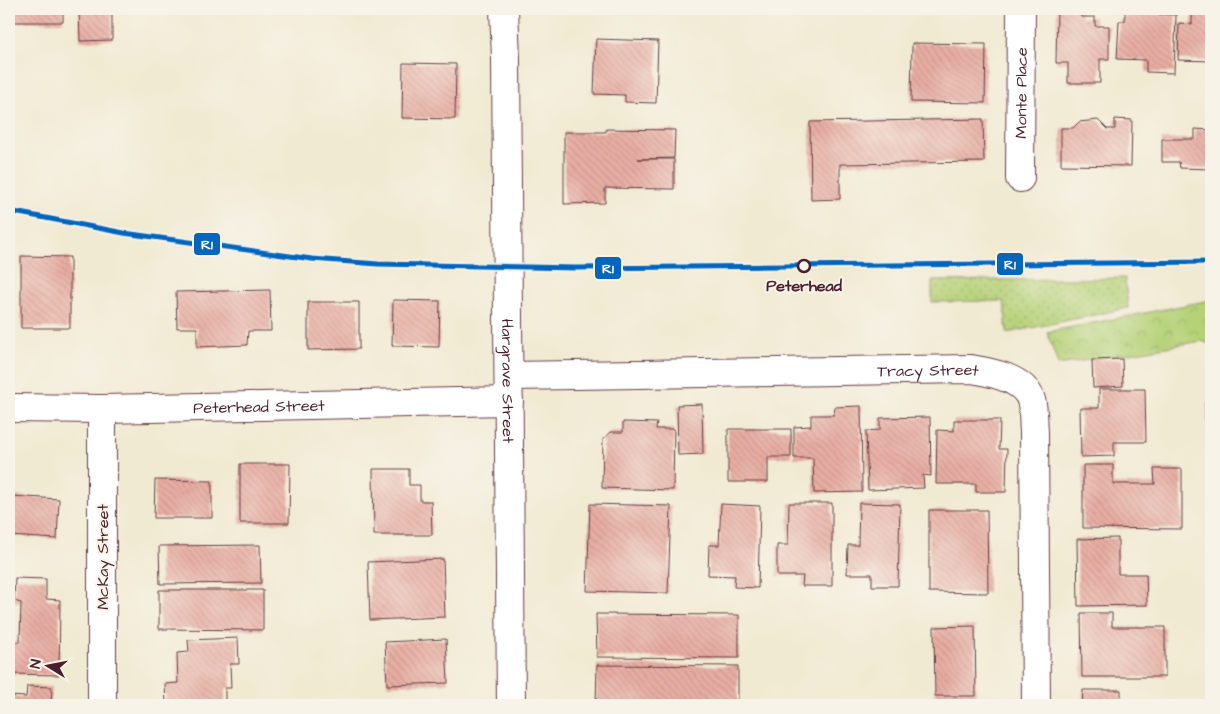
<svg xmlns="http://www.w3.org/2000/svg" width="1220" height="714" viewBox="0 0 1220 714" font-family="'Architects Daughter',sans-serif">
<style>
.grass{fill:url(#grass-dots);stroke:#807852}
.park{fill:url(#park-crowns);stroke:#807852}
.building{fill:url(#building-back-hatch)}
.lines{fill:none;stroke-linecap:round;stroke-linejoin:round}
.minor-casing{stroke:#633d44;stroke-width:30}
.minor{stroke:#fff;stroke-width:28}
.rail-1-casing{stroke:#f7f3e8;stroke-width:9}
.rail-1{stroke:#0065bd;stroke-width:5}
.stop-dot{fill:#f7f3e8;stroke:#4a1f2b;stroke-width:2.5}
.labels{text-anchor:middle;stroke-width:4;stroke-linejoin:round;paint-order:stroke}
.street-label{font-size:16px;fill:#4a1f2b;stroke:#f7f3e8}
.stop-label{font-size:16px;font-weight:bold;fill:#4a1f2b;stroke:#f7f3e8}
.line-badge{stroke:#f7f3e8;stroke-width:2}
.badge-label{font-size:14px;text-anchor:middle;font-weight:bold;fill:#fff}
</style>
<defs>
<pattern id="grass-dots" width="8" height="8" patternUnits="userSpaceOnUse" patternTransform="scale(1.25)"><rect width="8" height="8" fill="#b5d278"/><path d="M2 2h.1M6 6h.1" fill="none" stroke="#9db468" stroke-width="1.8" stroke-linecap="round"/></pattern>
<pattern id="park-crowns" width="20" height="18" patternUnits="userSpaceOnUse" patternTransform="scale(1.25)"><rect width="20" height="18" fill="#b5d278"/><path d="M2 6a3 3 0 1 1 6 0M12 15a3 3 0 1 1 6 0" fill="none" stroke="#9db468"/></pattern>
<pattern id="building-back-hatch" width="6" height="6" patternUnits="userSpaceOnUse" patternTransform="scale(1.25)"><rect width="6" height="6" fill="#e8ada3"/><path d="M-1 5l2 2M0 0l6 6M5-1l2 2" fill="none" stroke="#c8948c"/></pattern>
</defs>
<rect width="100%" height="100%" fill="#f7f3e8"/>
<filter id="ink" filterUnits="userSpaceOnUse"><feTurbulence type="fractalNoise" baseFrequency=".02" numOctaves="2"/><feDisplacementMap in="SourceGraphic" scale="10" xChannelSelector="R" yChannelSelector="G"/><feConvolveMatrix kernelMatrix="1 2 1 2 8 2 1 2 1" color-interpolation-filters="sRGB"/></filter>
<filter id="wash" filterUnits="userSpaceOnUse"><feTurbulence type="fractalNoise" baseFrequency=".0096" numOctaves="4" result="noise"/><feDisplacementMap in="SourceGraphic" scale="20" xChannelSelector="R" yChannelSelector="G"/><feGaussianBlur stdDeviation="1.12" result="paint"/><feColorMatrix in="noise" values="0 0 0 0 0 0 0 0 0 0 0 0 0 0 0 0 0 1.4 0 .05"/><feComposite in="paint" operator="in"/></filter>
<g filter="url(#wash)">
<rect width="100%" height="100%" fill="#f1ead3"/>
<!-- grass -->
<path class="grass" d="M 1125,278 L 1128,308 L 1007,333 L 1004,301 L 932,302 L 932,281 Z"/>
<!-- park -->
<path class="park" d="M 1211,300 L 1211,345 L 1202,341 L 1058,365 L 1047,332 Z"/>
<g id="blocks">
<!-- building -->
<path class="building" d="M 9,9 L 63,9 L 63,22 L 9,22 Z
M 79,9 L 112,9 L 112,40 L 80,41 Z
M 1057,9 L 1080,9 L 1081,17 L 1095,17 L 1095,26 L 1109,26 L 1109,59 L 1100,59 L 1100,83 L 1068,83 L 1068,63 L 1056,63 Z
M 1125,9 L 1152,9 L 1152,14 L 1176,15 L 1174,73 L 1146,72 L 1146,60 L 1117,59 L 1119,21 L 1125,21 Z
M 1192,9 L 1211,9 L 1211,61 L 1178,60 L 1179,23 L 1192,24 Z
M 596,39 L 658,41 L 656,103 L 625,102 L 625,95 L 594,94 Z
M 912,43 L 986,44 L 985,103 L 911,102 Z
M 403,63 L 456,64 L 455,119 L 402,118 Z
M 983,119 L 984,162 L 840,164 L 840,199 L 811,200 L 810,122 Z
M 1115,119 L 1132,120 L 1131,166 L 1061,165 L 1061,128 L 1073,128 L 1079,122 L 1098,120 L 1107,129 L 1115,129 Z
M 606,129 L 675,130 L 674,158 L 638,159 L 674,159 L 674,189 L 605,188 L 605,203 L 564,204 L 564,132 L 606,132 Z
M 1195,129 L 1211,130 L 1211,169 L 1180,168 L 1179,162 L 1162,162 L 1162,139 L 1195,139 Z
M 21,256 L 70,257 L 70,328 L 21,328 Z
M 270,290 L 271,331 L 248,331 L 247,345 L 197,347 L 197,328 L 177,328 L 176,292 Z
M 393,300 L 440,301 L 439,347 L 392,346 Z
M 308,302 L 359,302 L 359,349 L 308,350 Z
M 1122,359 L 1123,386 L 1093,388 L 1092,360 Z
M 1099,389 L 1145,389 L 1146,442 L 1114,442 L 1114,456 L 1081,457 L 1080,408 L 1099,408 Z
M 1207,403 L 1211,403 L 1211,452 L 1207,452 Z
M 702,404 L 703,454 L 678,455 L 677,405 Z
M 861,406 L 862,492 L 814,493 L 813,458 L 794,458 L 794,427 L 811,426 L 811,415 L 834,415 L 835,407 Z
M 930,417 L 931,476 L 923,475 L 924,488 L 868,490 L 866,431 L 880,430 L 880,418 Z
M 954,420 L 1000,420 L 999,449 L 1007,449 L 1006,492 L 976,492 L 976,484 L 936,484 L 937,430 L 954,431 Z
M 623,422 L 657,423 L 656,429 L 674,429 L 673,490 L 602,488 L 603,439 L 611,432 L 623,432 Z
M 728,429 L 791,429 L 791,457 L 768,457 L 768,482 L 728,482 Z
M 240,464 L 290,464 L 289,523 L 240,523 Z
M 1083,465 L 1113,465 L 1113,484 L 1155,484 L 1154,469 L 1182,469 L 1182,529 L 1083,528 Z
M 373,469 L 409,469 L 409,485 L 420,485 L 420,501 L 431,501 L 432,535 L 374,535 Z
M 155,480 L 212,481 L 212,518 L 154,518 Z
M 11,496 L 59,499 L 57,539 L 9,536 Z
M 789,503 L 832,503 L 832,586 L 802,586 L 803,576 L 777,576 L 777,545 L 788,545 Z
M 859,503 L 900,504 L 898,586 L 872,586 L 872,574 L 847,574 L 848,545 L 858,545 Z
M 590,504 L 671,506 L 668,593 L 587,591 Z
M 721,504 L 760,506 L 758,588 L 734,587 L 735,576 L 708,575 L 709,545 L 719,545 Z
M 929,510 L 987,510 L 988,593 L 929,592 Z
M 1118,538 L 1118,574 L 1146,574 L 1147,605 L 1078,606 L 1077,539 Z
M 260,545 L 261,583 L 160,584 L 159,546 Z
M 443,559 L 445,617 L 370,620 L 368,562 Z
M 15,578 L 46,579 L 46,599 L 60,600 L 59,675 L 9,674 L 9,642 L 20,642 L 21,603 L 14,601 Z
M 159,590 L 263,590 L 263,630 L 159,629 Z
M 1081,613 L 1112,613 L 1112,627 L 1165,627 L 1165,677 L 1082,677 Z
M 596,614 L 739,615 L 739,658 L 597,657 Z
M 975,626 L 976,696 L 935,696 L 934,627 Z
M 238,638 L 239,664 L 230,664 L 231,688 L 225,688 L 225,705 L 166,705 L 165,684 L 178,683 L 177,653 L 189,652 L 188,640 Z
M 446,639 L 448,683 L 387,685 L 385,642 Z
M 597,665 L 738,666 L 738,705 L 596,705 Z
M 27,686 L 52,687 L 51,705 L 9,705 L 9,696 L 26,697 Z
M 1083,690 L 1121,690 L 1121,705 L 1082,705 Z"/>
</g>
</g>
<g filter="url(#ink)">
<use href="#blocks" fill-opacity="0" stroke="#633d44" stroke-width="1"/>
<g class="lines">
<defs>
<g id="minor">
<path id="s1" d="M 504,9 L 506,59 L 511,705"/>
<path id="s2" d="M 1020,178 L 1021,9"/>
<path id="s3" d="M 509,376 L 971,369 C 990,372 1024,378 1031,400 C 1034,409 1033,422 1034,432 L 1036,705"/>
<path id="s4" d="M 9,408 L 102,409 L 509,401"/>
<path d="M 102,705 L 102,409"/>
</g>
</defs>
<!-- minor casing -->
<use href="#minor" class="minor-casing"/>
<!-- minor -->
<use href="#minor" class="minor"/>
<defs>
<path id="rail-1" d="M 9,211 L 124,233 L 312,259 L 378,264 L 576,268 L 1211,262"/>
</defs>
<!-- rail-1 casing -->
<use href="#rail-1" class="rail-1-casing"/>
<!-- rail-1 -->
<use href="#rail-1" class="rail-1"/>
</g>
</g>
<!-- markers -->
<circle class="stop-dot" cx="804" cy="266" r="6"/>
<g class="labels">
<!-- street labels -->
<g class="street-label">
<text dy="6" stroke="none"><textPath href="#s2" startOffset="85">Monte Place</textPath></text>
<text dy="6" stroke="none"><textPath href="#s3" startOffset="419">Tracy Street</textPath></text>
<text dy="6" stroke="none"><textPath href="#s1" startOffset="372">Hargrave Street</textPath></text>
<text dy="6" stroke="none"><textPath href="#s4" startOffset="250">Peterhead Street</textPath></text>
<text transform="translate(102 557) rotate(-90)" y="6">McKay Street</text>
</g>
<!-- stop labels -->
<g class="stop-label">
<text x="804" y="291">Peterhead</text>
</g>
</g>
<g class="line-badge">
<rect x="193" y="232" width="28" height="24" rx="5" fill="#0065bd"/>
<rect x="996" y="252" width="28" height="24" rx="5" fill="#0065bd"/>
<rect x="594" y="256" width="28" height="24" rx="5" fill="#0065bd"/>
</g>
<g class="badge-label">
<text x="207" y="249">R1</text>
<text x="1010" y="269">R1</text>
<text x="608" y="273">R1</text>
</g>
<!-- margin -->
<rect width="1220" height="714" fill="none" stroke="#f7f3e8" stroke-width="30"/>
<!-- north arrow -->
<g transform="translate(48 666) rotate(280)" stroke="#f7f3e8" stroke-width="4" paint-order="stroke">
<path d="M0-4L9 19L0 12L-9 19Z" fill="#4a1f2b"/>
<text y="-8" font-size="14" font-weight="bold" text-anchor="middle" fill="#4a1f2b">N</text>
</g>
</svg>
